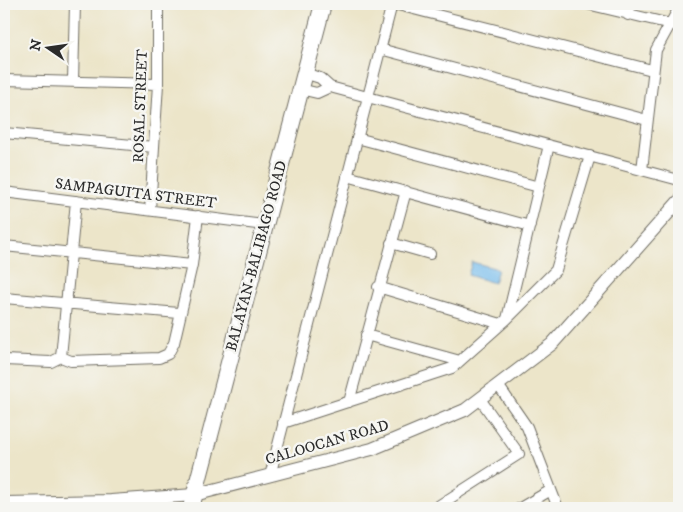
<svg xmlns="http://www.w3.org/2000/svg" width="683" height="512" viewBox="0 0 683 512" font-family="'IM FELL DW Pica',serif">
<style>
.water{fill:#75bced;stroke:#50748c}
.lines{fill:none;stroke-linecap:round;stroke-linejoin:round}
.minor-casing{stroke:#6f6c62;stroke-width:12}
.tertiary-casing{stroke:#6f6c62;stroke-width:14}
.primary-casing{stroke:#6f6c62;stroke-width:18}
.minor{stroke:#fff;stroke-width:10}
.tertiary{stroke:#fff;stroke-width:12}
.primary{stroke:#fff;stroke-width:16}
.labels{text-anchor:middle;stroke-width:5;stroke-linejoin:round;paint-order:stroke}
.street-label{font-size:15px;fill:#2b2b2b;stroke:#f6f6f2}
</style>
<rect width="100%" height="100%" fill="#f6f6f2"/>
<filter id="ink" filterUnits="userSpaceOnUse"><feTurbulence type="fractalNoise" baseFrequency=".02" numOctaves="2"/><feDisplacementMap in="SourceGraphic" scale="10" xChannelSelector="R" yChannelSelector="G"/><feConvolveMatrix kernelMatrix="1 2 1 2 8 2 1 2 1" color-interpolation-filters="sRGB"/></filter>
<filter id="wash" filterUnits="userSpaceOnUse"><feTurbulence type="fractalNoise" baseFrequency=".0096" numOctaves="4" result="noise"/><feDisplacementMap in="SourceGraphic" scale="20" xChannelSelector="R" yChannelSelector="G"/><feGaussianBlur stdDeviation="1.12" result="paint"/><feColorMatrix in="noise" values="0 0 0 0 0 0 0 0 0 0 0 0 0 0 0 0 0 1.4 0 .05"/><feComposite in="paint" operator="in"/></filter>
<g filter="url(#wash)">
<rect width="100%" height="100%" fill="#ece5c9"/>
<!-- water -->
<path class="water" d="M 472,262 L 498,269 L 494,283 L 468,275 Z"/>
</g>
<g filter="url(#ink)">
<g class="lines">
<defs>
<path id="minor" d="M 394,4 L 652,70
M 587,4 L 679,26
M 628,15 L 631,4
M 380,49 L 647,120
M 304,73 L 320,78 L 330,87 L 679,180
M 4,80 L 158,84
M 73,81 L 75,4
M 300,89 L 317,93 L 330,87
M 4,133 L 154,147
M 357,138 L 539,187
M 642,170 L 656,50 L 679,8
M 347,176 L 530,226
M 4,192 L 264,225
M 150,210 L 158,84 L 158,4
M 391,243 L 430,254
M 4,246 L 192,265
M 378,287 L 501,324
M 4,298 L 179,313
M 507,319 L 549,145
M 366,335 L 460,361
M 61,357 L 71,361 L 159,358 L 168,354 L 174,343 L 192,265 L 198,216
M 61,357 L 76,201
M 4,360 L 51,362 L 61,357
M 498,385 L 527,427 L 558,508
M 349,402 L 406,191
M 283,423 L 452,368 L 507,319 L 556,270 L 590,156
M 271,472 L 392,4
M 435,508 L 519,454 L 480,399
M 520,508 L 551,490"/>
<path id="tertiary" d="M 4,503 L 111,501 L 194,495 L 372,449 L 465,410 L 552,344 L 679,201"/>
<path id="primary" d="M 191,508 L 323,4"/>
</defs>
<!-- minor casing -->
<use href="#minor" class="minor-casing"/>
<!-- tertiary casing -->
<use href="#tertiary" class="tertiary-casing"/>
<!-- primary casing -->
<use href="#primary" class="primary-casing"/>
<!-- minor -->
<use href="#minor" class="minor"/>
<!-- tertiary -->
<use href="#tertiary" class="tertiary"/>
<!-- primary -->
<use href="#primary" class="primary"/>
</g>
</g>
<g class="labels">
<!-- street labels -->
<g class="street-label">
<text transform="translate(140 106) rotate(-88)" y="5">ROSAL STREET</text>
<text transform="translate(136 193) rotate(7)" y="5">SAMPAGUITA STREET</text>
<text transform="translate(256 256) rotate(-75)" y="5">BALAYAN-BALIBAGO ROAD</text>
<text transform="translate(327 442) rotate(-16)" y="5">CALOOCAN ROAD</text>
</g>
</g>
<!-- margin -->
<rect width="683" height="512" fill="none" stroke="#f6f6f2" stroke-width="20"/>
<!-- north arrow -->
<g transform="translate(48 48) rotate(283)" stroke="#f6f6f2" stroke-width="4" paint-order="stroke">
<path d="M0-4L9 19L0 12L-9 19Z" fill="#2b2b2b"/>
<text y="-8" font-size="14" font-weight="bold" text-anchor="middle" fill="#2b2b2b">N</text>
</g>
</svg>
